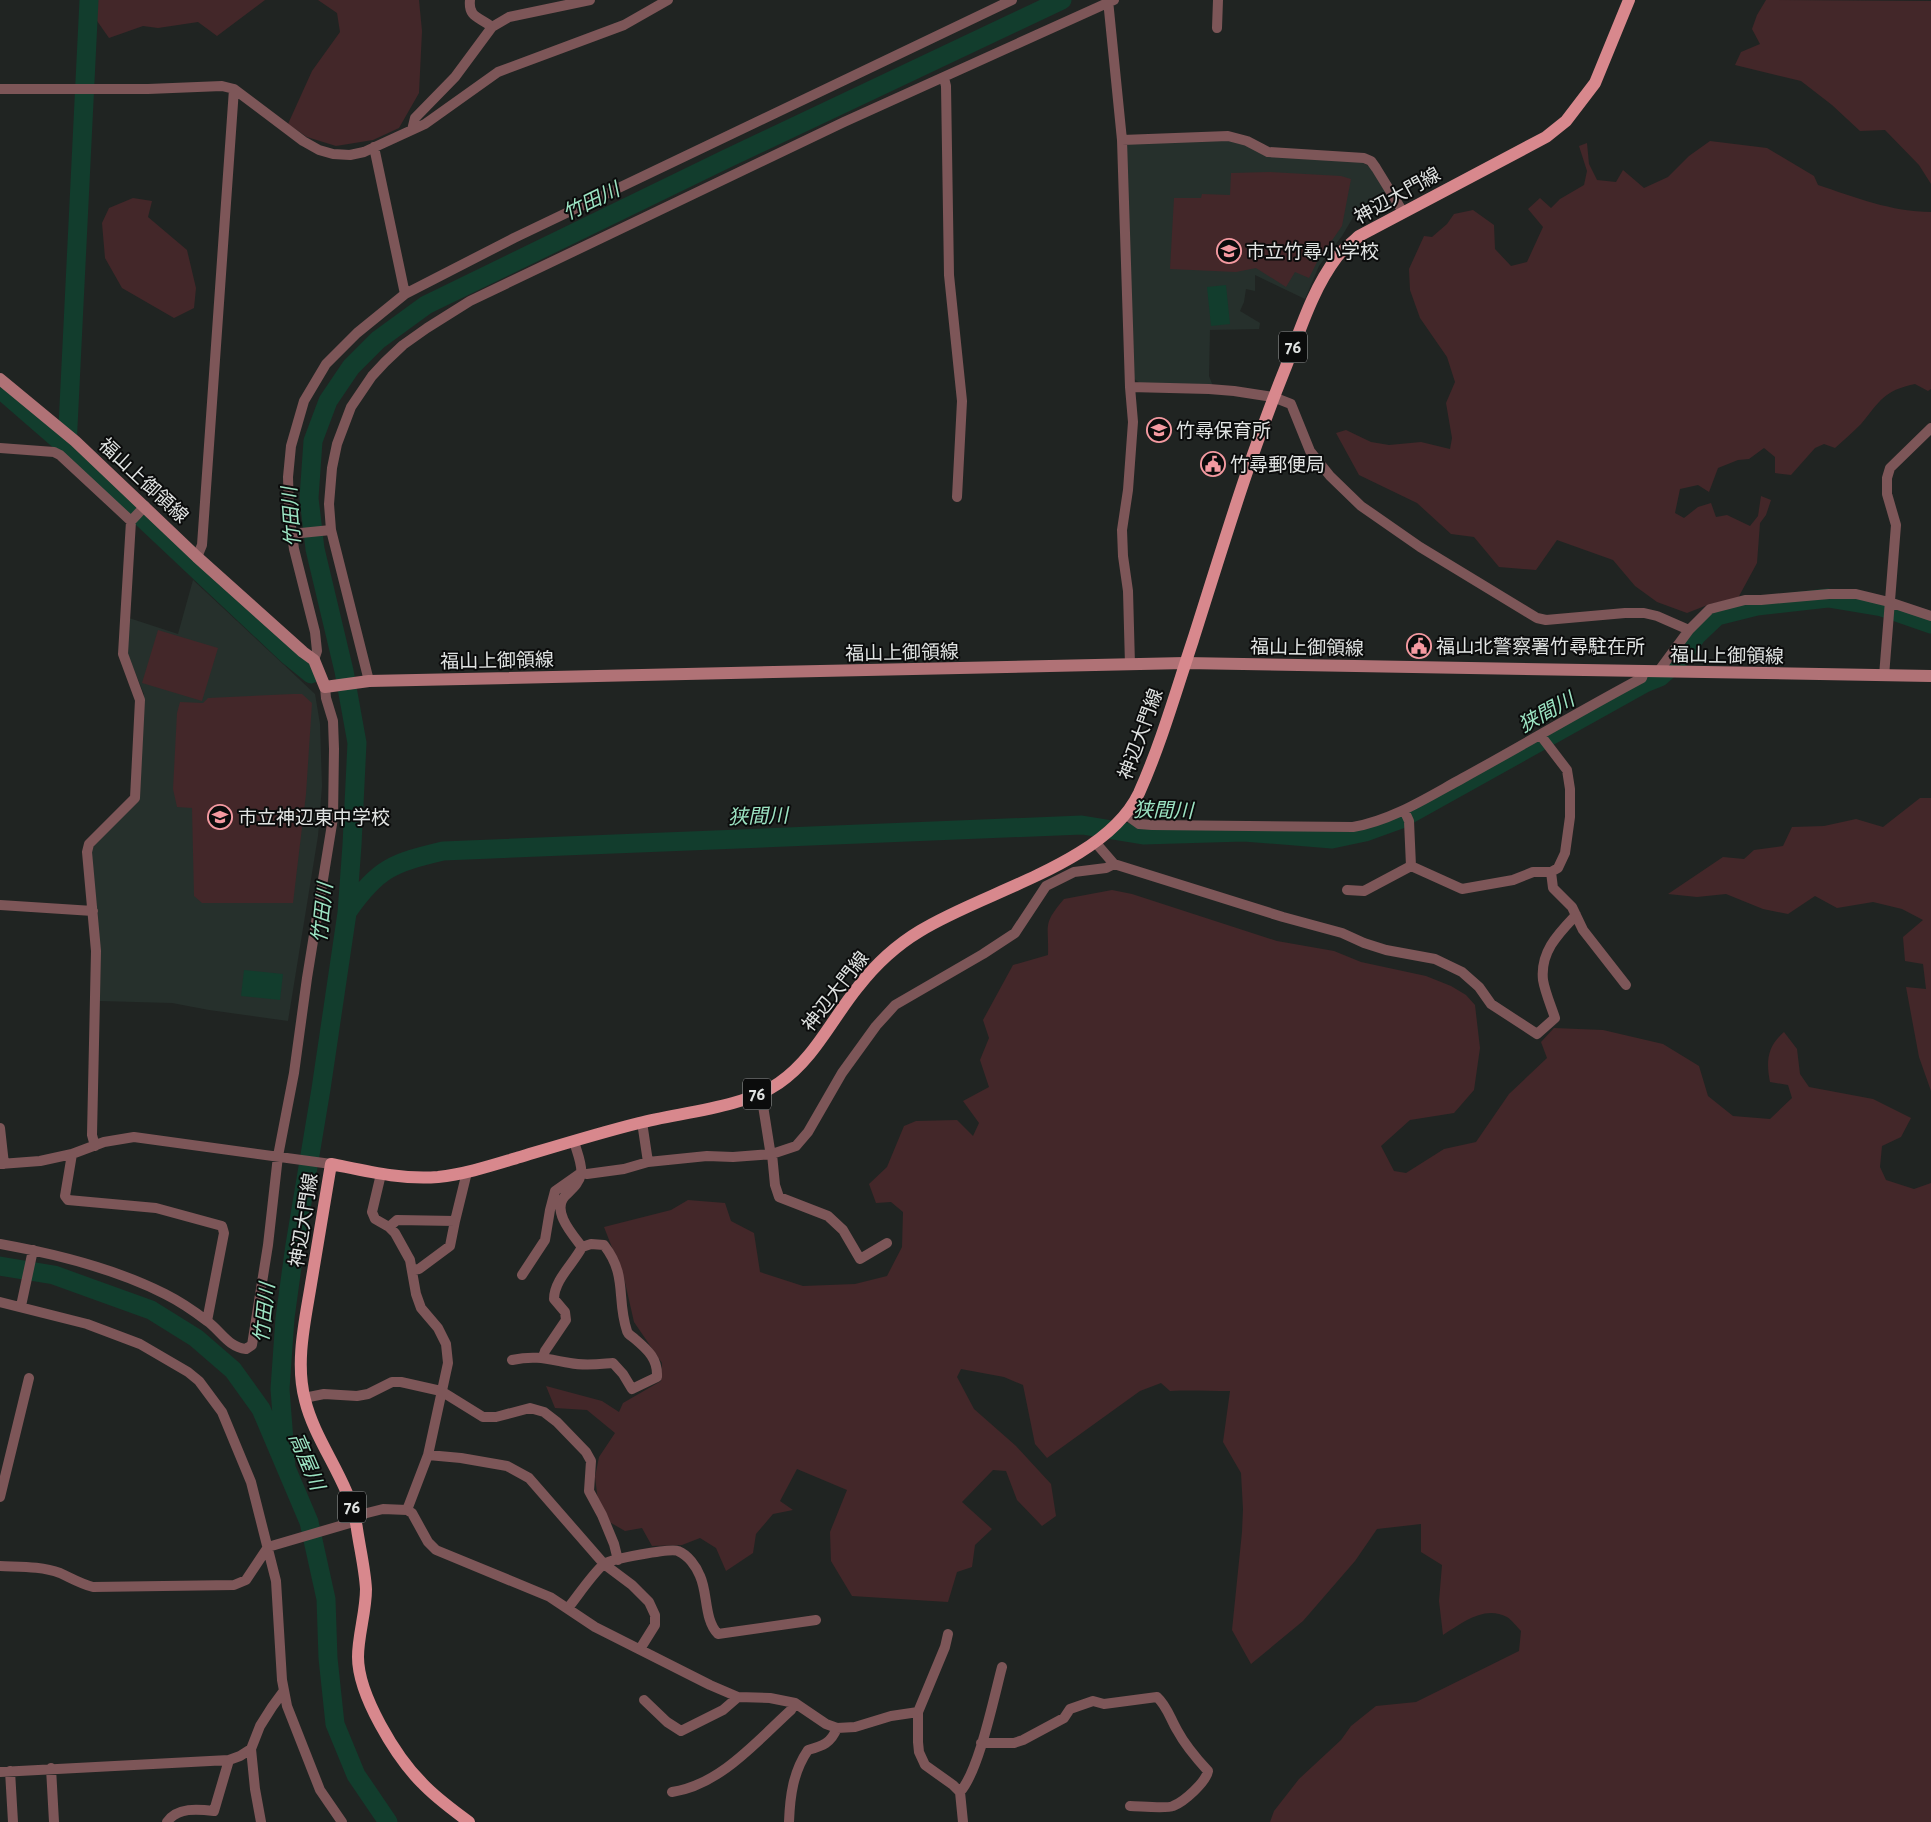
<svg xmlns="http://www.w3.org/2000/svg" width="1931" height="1822" viewBox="0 0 1931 1822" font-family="'Alegreya Sans','Noto Sans JP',sans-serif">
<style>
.built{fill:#26302c}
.green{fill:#432729}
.water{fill:#123d2d}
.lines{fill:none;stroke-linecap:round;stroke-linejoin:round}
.river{stroke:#123d2d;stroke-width:19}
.street{stroke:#7d5658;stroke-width:10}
.secondary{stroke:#b07276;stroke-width:12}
.primary{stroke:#d8888d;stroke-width:12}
.labels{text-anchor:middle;stroke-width:4;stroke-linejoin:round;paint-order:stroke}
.shield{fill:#0b0c0c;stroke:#a0a2a2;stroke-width:1}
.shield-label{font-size:18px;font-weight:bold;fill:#e0e3e2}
.street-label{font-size:19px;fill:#e0e3e2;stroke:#0b0c0c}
.poi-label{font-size:19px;fill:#e0e3e2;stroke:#0b0c0c;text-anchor:start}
.water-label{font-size:20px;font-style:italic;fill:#9ce4c3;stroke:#0b0c0c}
</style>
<rect width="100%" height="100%" fill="#202422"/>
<!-- built -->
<path class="built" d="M 1229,138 L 1272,156 L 1360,161 L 1372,168 L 1390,198 L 1358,209 L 1342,236 L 1319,266 L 1305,299 L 1255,275 L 1255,291 L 1246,289 L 1244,302 L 1240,311 L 1260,323 L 1259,329 L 1210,330 L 1209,376 L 1213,386 L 1142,385 L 1132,377 L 1124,149 L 1128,144 Z
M 193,580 L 315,694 L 320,724 L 322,786 L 318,836 L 288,1021 L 209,1010 L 172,1003 L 99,1001 L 91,846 L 139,798 L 144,694 L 127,653 L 129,618 L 178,634 Z"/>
<!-- green -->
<path class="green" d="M 96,0 L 265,0 L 217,36 L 198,22 L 158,28 L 143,26 L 109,38 L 95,18 Z
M 318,0 L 419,0 L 422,31 L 419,93 L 399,128 L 373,140 L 336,146 L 307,137 L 288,124 L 312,71 L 340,32 L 337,13 Z
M 1766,0 L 1931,1 L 1931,184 L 1919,165 L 1885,130 L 1860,131 L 1832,105 L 1801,81 L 1735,65 L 1741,52 L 1760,44 L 1752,29 L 1757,15 Z
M 1710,141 L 1767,148 L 1814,176 L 1818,185 C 1854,197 1892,212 1931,212 L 1931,389 L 1928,391 L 1915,384 C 1883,391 1881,400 1861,424 C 1853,432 1844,440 1835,448 L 1824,444 L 1815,448 L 1791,475 L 1775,473 L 1775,457 L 1764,448 L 1749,459 L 1738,460 L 1718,468 L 1709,492 L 1698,485 L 1680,489 L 1675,513 L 1684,518 L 1698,507 L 1711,503 L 1716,517 L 1727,515 L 1750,526 L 1758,516 L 1761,496 L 1771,500 L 1766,515 L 1760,523 L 1757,563 L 1738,598 L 1710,604 L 1687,613 L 1657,602 L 1635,586 L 1613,560 L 1557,540 L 1536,570 L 1499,567 L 1474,537 L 1451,534 L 1417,503 L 1359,475 L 1336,433 L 1346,430 L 1371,442 L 1389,445 L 1421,442 L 1450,449 L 1452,438 L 1446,403 L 1455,382 L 1447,357 L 1420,318 L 1410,290 L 1409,269 L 1424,236 L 1432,237 L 1447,224 L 1454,214 L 1473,210 L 1494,225 L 1495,249 L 1511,266 L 1527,262 L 1543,227 L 1528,209 L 1540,198 L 1551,208 L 1560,199 L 1584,185 L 1587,171 L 1579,146 L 1587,143 L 1589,164 L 1597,180 L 1616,182 L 1623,170 L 1644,188 L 1668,177 L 1689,156 Z
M 1270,172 L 1341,176 L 1351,179 L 1342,226 L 1317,262 L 1309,278 L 1295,272 L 1286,287 L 1256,268 L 1236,272 L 1170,269 L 1174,198 L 1201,198 L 1202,194 L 1230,195 L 1231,173 Z
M 133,198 L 152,201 L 148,217 L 187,250 L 196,288 L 194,308 L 174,318 L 122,288 L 105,258 L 102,223 L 109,208 Z
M 158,630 L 218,648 L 202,701 L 142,683 Z
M 293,694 L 302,694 L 312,703 L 306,794 L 293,903 L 202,903 L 194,896 L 192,808 L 177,807 L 173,789 L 177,713 L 180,702 L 203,703 L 208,698 Z
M 1920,798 L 1931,798 L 1931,1091 L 1919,1057 L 1906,987 L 1926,989 L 1923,964 L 1905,961 L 1903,937 L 1923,920 L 1902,909 L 1873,902 L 1837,908 L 1815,896 L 1788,914 L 1763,909 L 1726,894 L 1697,897 L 1668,894 L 1723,857 L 1744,859 L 1754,850 L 1783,846 L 1792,827 L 1824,826 L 1856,819 L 1883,827 Z
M 1112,890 L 1132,894 L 1277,941 L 1334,951 L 1361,962 L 1426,976 L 1451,986 L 1466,995 L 1475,1005 L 1480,1048 L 1474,1090 L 1454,1113 L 1410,1120 L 1381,1146 L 1394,1171 L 1406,1173 L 1444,1149 L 1476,1142 L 1509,1094 L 1547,1058 L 1541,1042 L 1554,1028 L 1603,1030 L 1663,1044 L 1699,1066 L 1708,1096 L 1733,1116 L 1770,1119 L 1792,1098 L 1788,1085 L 1770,1082 C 1766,1061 1767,1047 1784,1032 L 1797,1049 L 1800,1074 L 1809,1087 L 1873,1099 L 1911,1118 L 1901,1137 L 1882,1146 L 1880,1167 L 1886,1180 L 1914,1189 L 1931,1183 L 1931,1822 L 1270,1822 L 1274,1811 L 1299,1779 L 1341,1740 L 1351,1726 L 1376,1706 L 1416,1702 L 1519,1651 L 1521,1631 C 1517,1627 1512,1620 1507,1617 C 1484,1605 1462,1623 1443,1635 L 1439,1601 L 1442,1565 L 1421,1552 L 1421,1524 L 1377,1529 L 1355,1561 L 1303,1621 L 1251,1664 L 1232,1630 L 1242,1532 L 1243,1509 L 1241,1473 L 1223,1442 L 1230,1391 C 1209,1391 1190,1390 1170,1391 L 1161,1383 L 1140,1391 L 1047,1458 L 1035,1444 L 1023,1385 L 1004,1377 L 961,1369 L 957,1377 L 974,1409 L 1016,1446 L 1051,1484 L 1056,1516 L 1042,1526 L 1017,1500 L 1006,1471 L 993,1470 L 962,1502 L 992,1529 L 975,1545 L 972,1567 L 957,1572 L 948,1602 L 852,1596 L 831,1561 L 830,1532 L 847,1490 L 797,1469 L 780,1501 L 793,1510 L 773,1514 L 756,1534 L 753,1553 L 726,1571 L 716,1548 L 700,1538 L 682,1545 L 652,1546 L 642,1528 L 625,1531 L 606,1520 L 598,1501 L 595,1477 L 599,1457 L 615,1433 L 587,1410 L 555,1408 L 546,1386 L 602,1401 L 619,1412 L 623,1403 L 661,1381 L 662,1363 L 634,1322 L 624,1278 L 604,1227 L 671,1210 L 688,1200 L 725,1203 L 731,1221 L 754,1233 L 760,1272 L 803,1286 L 855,1284 L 887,1276 L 902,1247 L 903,1212 L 891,1202 L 876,1203 L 869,1184 L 887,1167 L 904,1126 L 916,1121 L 957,1120 L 973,1136 L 979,1123 L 963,1101 L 989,1087 L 980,1060 L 989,1038 L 983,1020 L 1013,965 L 1048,955 C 1049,924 1042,925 1064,899 Z"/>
<!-- water -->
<path class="water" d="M 1226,285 L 1230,324 L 1211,326 L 1207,287 Z
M 244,970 L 283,974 L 280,1000 L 241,996 Z"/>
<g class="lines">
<!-- river -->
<path class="river" d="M 0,389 L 67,447 L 289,656 L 311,674
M 67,447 L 89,0
M 348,911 C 378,868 393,863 443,851 L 1082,825 L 1143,835 L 1244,832 L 1332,839 L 1365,832 L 1401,819 L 1645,683 L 1660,677 L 1680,659 L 1697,635 L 1717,616 L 1757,606 L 1828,598 L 1882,607 L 1931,624
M 0,1266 L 54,1275 L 151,1310 L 196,1338 L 233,1370 L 261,1409 L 309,1522 L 326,1599 L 328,1658 L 335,1724 L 356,1775 L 388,1822
M 286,1467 L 280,1389 L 285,1318 L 295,1245 L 321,1089 L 347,913 L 352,845 L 357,743 L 344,671 L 315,549 L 309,498 L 313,441 L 328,401 L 351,367 L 378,340 L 426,305 L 726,159 L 1062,0"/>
<!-- street -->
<path class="street" d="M 470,0 C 468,18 480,17 492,27
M 1108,0 L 1122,140 L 1130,387 L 1133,422 L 1128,490 L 1122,530 L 1123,556 L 1128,591 L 1130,665
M 1217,28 L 1218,0
M 944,78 L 946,86 L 949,275 L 962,401 L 957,497
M 0,89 L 148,89 L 222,86 L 234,89 L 303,141 L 319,150 L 333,154 L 350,155 L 364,152 L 425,124 L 498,72 L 624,25 L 668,0
M 412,130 L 415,118 L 455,77 L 492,27 L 509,17 L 590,0
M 1122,140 L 1228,136 L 1247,141 L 1268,152 L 1364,158 L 1371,161 L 1376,168 L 1403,212
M 374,147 L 405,294
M 1130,387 L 1209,389 L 1234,391 L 1273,397 L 1291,404 L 1310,451 L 1330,476 L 1361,506 L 1420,547 L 1537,618 L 1546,620 L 1625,613 L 1644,613 L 1657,616 L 1689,630
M 0,448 L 54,452 L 60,455 L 131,521
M 291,534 L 331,530
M 197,557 L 202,545 L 234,89
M 314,660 L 317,651 L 315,632 L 294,549 L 289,511 L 288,477 L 291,446 L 304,401 L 326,364 L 357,333 L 405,294 L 514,238 L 1012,0
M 1658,672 L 1689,630 L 1710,609 L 1745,600 L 1761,600 L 1829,594 L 1856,594 L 1889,602 L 1931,616
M 1884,676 L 1896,525 L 1887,494 L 1887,478 L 1890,468 L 1931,428
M 369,681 L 331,530 L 329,504 L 332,468 L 337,444 L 351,407 L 372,376 L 385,362 L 403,345 L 427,328 L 470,301 L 844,122 L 1114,0
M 1404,810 L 1409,821 L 1411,866 L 1462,889 L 1513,880 L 1533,872 L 1551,872 L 1558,868 L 1565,853 L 1570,817 L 1570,789 L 1567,770 L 1541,736
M 1125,814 L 1139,824 L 1152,825 L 1353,827 C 1393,820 1428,797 1463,778 C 1523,745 1582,710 1642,678 L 1644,672
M 1095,842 L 1114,864 L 1283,917 L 1342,933 L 1364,943 L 1386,950 L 1435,959 L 1462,972 L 1479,987 L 1491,1004 L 1537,1034 L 1555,1018 C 1551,1006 1545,992 1543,980 C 1540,952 1558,934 1576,915
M 1551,872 L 1553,888 L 1572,907 L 1583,930 L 1626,985
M 1347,890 L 1364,891 L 1411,866
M 0,905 L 93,911
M 761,1093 L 770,1150 L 772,1154 L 775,1185 L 779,1197 L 828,1216 L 843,1230 L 860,1259 L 887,1243
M 642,1122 L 648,1162
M 0,1128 L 4,1164
M 95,1146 L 92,1135 L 96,951 L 87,852 L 89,844 L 135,798 L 140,700 L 123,654 L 131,521 L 145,506
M 72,1154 L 65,1196 L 68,1200 L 156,1208 L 222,1226 L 224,1233 L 207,1321
M 0,1164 L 40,1161 L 72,1154 L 104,1142 L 134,1137 L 331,1164
M 381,1174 L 372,1212 L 375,1219 L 389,1227 L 395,1233 L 410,1260 L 416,1294 L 421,1308 L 438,1328 L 446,1344 L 448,1363 L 428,1455 L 407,1510
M 389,1227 L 397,1220 L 455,1221 L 467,1172
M 0,1244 C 56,1254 114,1268 165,1294 C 179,1301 194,1311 207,1321 C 221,1331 228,1347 246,1349 L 252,1345 L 268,1245 L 278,1156 L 294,1073 L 307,978 L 333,818 L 334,749 L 333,721 L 326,698 L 325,687
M 413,1270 L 419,1269 L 450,1246 L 455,1221
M 522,1275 L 545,1240 L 550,1210 L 555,1191 L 582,1172 L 587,1174 L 624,1169 L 648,1162 L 707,1156 L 733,1157 L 772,1154 L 796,1146 L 808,1132 L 842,1073 L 876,1026 L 895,1005 L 983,954 L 1015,933 L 1046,886 L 1074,872 L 1106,868 L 1114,864
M 0,1302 L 87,1324 L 140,1344 L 188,1372 L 199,1381 L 222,1412 L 251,1482 L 276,1581 L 282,1680 L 287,1706 L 320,1790 L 342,1822
M 21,1306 L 33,1250
M 543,1357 L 545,1351 L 566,1320 L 565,1312 L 554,1299 C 554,1280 574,1263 582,1247 C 573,1235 551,1211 565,1196 C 572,1189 579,1184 581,1174 C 583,1165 576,1150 574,1141
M 512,1360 C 536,1355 547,1359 570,1363 C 585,1366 599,1364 613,1363 L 623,1374 L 632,1389 L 657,1377 C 658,1359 648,1350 635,1339 C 632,1336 628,1335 627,1331 C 616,1298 628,1276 604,1245 L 591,1244 L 582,1247
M 304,1398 L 324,1394 L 357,1396 L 368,1394 L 392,1382 L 401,1382 L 441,1391 L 483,1417 L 496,1417 L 530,1408 L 544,1412 L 557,1422 L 586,1452 L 591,1461 L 589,1491 L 602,1515 L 614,1544 L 618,1560
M 428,1455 L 461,1458 L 507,1466 L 529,1478 L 604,1564 L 632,1585 L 649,1602 L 655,1615 L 655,1625 L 640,1649
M 0,1497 L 29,1378
M 0,1566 C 19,1567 41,1566 60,1573 C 71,1578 81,1584 93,1587 L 234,1585 L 246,1580 L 268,1547 L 350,1523 L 363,1514 L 383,1509 L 407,1510 L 412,1513 L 428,1542 L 436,1550 L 550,1597 L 595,1627 L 710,1685 L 738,1697 L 770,1698 L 795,1703 L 826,1724 L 837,1728 L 855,1727 L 891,1716 L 918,1712
M 568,1608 C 577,1597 593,1573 604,1564 C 610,1559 671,1548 678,1551 C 688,1555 696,1566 700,1576 C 708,1593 704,1620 718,1634 L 816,1620
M 948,1634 L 945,1647 L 918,1712 L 918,1742 L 919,1752 L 925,1765 L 953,1785 L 960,1792 L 963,1822
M 644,1700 L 667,1722 L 681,1731 L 723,1710 L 738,1697
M 981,1743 L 1014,1743 L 1023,1740 L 1064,1718 L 1070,1709 L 1093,1701 L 1104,1704 L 1157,1697 C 1167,1706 1170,1718 1177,1730 C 1185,1745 1196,1758 1208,1771 C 1206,1782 1184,1802 1173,1806 C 1166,1809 1139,1806 1130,1806
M 51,1768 L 54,1822
M 10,1771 L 13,1822
M 0,1772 L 229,1760 L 240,1756 L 251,1749
M 672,1792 C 720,1785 757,1741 791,1710 L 795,1703
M 960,1792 C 979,1771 994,1697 1002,1667
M 167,1822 C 177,1807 198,1809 214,1811 L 229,1760
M 261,1822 L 255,1789 L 251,1749 L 260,1726 L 272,1707 L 283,1692
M 789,1822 C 790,1796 793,1772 808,1750 C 823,1746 831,1743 837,1728"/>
<!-- secondary -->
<path class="secondary" d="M 0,379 L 75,441 L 197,557 L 303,652 L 314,660 L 325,687 L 369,681 L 1185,663 L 1931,676"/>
<!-- primary -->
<path class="primary" d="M 469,1822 C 453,1810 436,1798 422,1783 C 396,1757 358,1695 358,1657 C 358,1635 366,1612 366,1589 C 365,1570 360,1549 357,1529 C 351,1482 316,1445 305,1400 C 295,1363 305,1321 311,1284 C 318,1244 324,1204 331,1164 C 366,1171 401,1180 438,1177 C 466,1174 493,1165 520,1157 C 560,1145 599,1133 639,1123 C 682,1112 743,1108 779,1083 C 814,1059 832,1019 858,987 C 875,965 895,946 920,931 C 984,891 1105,864 1139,793 C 1161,744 1176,691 1193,640 C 1222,549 1249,458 1285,369 C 1300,331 1312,290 1337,257 C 1343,249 1352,243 1359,236 L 1546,137 L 1566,121 L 1595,83 L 1629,0"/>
</g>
<!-- icons -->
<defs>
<symbol id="school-ring" viewBox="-11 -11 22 22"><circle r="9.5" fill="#0b0c0c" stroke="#f49aa1" stroke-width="1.5"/><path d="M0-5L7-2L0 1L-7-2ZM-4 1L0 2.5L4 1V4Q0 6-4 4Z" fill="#f49aa1"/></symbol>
<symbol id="civic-ring" viewBox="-11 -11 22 22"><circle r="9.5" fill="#0b0c0c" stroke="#f49aa1" stroke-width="1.5"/><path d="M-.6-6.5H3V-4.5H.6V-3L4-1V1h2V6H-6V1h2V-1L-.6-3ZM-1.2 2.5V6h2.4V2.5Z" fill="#f49aa1"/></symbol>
</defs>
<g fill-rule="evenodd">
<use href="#school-ring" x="1215" y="237" width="28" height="28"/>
<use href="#school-ring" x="1145" y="416" width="28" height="28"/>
<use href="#civic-ring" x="1199" y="450" width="28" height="28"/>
<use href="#civic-ring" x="1405" y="632" width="28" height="28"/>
<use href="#school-ring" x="206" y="803" width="28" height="28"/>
</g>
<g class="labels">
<!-- shield labels -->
<g class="shield">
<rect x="1279" y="331.5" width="28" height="31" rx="4"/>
<rect x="743" y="1078.5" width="28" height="31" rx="4"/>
<rect x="338" y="1491.5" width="28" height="31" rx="4"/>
</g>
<g class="shield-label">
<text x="1293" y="353">76</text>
<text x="757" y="1100">76</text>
<text x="352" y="1513">76</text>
</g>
<!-- street labels -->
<g class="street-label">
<text transform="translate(1397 195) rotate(-29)" y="7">神辺大門線</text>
<text transform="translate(144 480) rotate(43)" y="7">福山上御領線</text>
<text transform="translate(1307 647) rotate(1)" y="7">福山上御領線</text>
<text transform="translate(902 652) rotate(-1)" y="7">福山上御領線</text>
<text transform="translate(1727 655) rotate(1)" y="7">福山上御領線</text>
<text transform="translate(497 660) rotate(-1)" y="7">福山上御領線</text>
<text transform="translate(1140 734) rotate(-70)" y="7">神辺大門線</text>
<text transform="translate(835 991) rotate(-52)" y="7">神辺大門線</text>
<text transform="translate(303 1220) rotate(-81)" y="7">神辺大門線</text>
</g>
<!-- poi labels -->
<g class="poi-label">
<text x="1246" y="258">市立竹尋小学校</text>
<text x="1176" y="437">竹尋保育所</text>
<text x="1230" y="471">竹尋郵便局</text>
<text x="1436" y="653">福山北警察署竹尋駐在所</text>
<text x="238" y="824">市立神辺東中学校</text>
</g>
<!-- water labels -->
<g class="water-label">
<text transform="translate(591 201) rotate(-26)" y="7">竹田川</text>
<text transform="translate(291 517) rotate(-94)" y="7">竹田川</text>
<text transform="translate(1546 712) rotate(-29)" y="7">狭間川</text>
<text transform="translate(1163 810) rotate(1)" y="7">狭間川</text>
<text transform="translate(758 816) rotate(-2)" y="7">狭間川</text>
<text transform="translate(322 913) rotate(-84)" y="7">竹田川</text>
<text transform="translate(264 1313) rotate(-84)" y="7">竹田川</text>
<text transform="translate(307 1461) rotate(67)" y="7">高屋川</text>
</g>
</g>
</svg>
